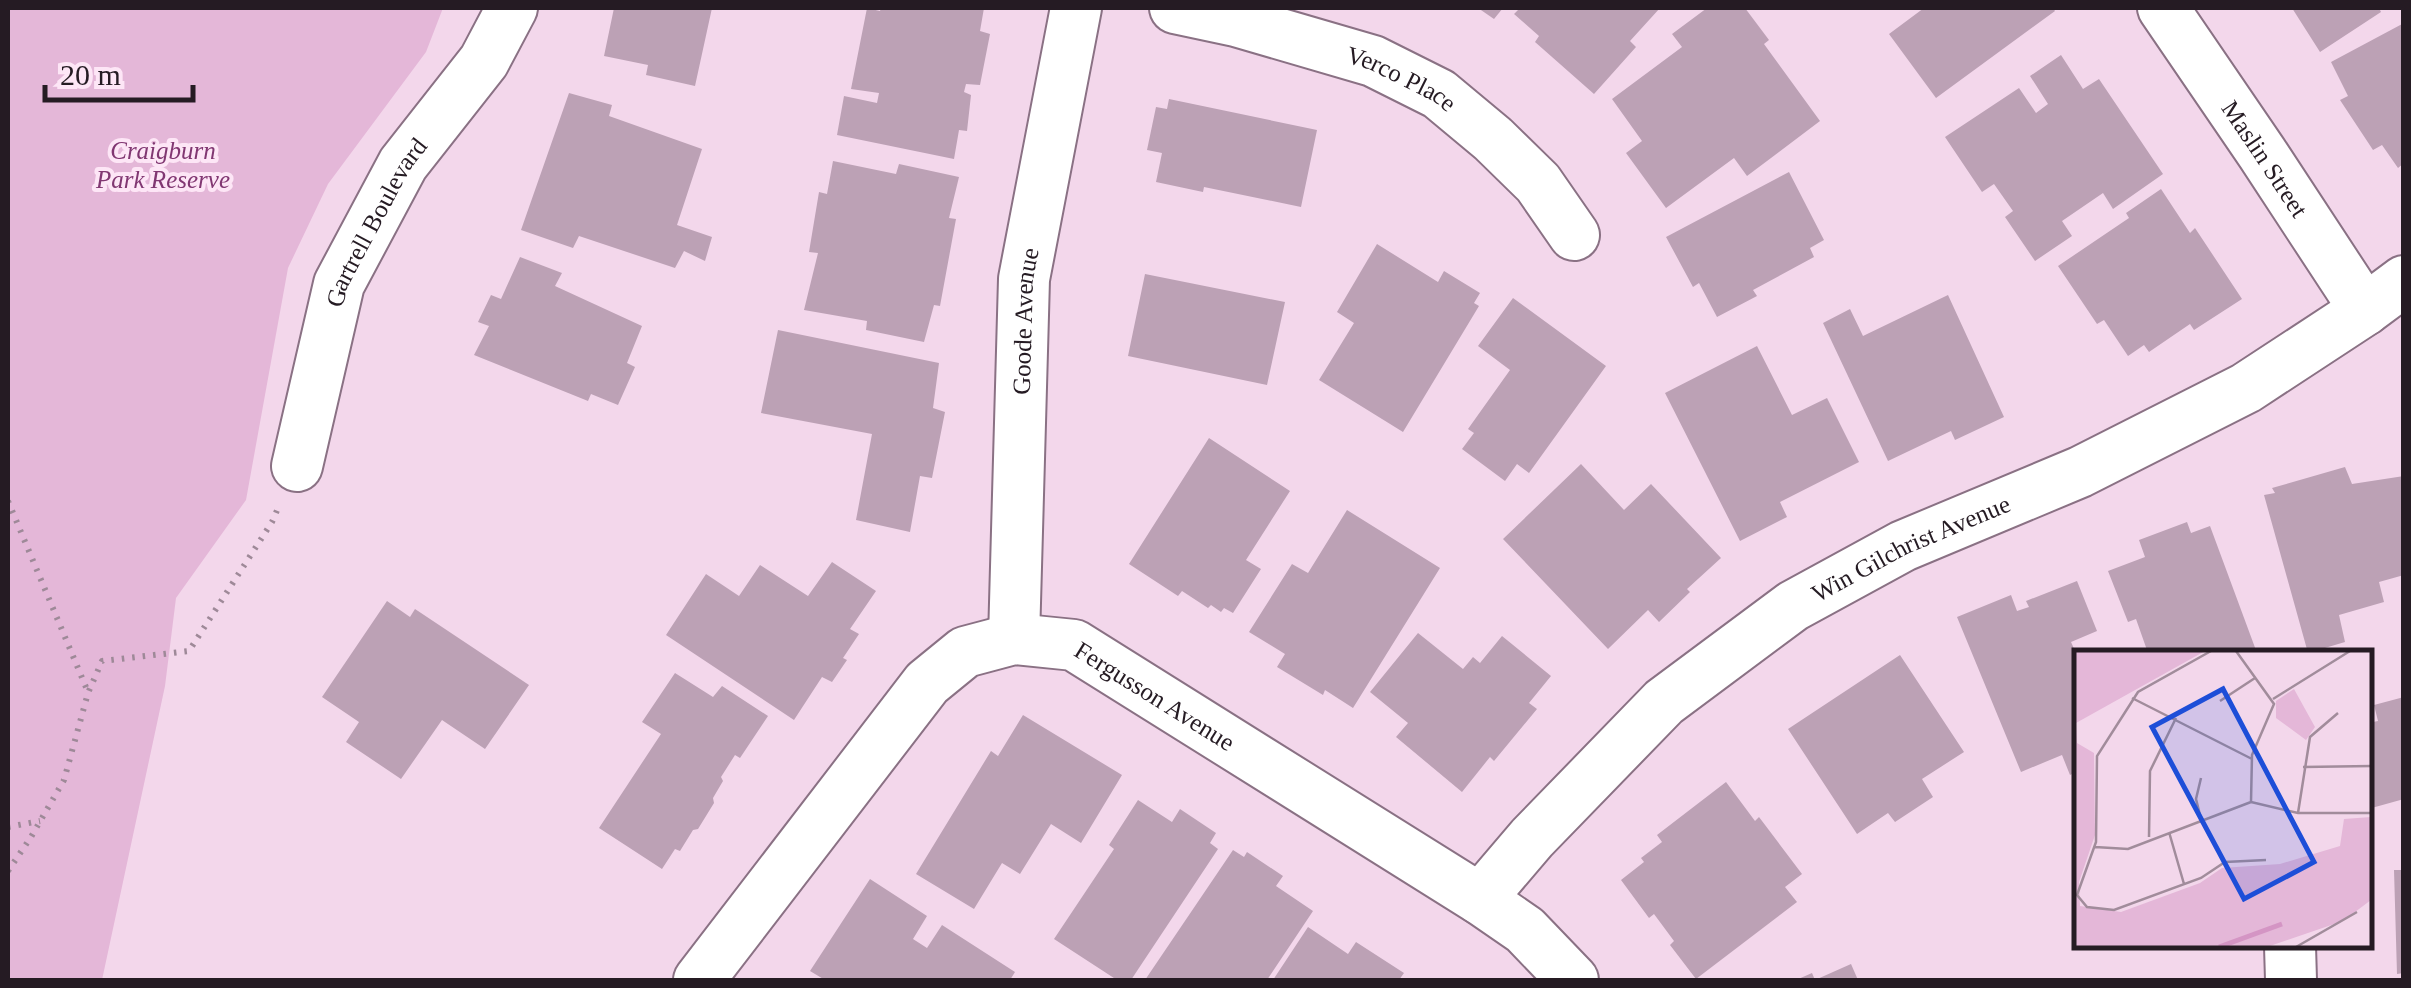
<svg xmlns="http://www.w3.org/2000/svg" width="2411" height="988" viewBox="0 0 2411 988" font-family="'Times New Roman',serif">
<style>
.green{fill:#e4b7d8}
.building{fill:#bca1b5}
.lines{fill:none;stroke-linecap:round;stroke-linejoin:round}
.minor-casing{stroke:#8a7184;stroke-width:54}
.path{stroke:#9e8998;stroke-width:6;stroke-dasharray:2.5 8;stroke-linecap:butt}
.minor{stroke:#fff;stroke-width:50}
.labels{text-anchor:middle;stroke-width:8;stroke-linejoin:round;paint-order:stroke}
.street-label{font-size:25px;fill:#251b23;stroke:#fde6f6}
.park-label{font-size:25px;font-style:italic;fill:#813772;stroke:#fde6f6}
.inset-river{fill:none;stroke:#d495c4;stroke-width:5}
.inset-road{fill:none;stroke:#a18c9b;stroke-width:2.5}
.view{fill:#1d4ed8;fill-opacity:0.15;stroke:#1d4ed8;stroke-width:5}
.inset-edge{fill:none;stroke:#251b23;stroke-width:5}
</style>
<rect width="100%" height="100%" fill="#f3d7eb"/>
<!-- green -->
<path class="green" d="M 8,8 L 443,8 L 426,52 L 328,184 L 288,268 L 246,500 L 176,598 L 165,686 L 102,980 L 8,980 Z"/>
<!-- building -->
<path class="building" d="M 614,8 L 712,8 L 695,86 L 646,75 L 648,65 L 604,56 Z
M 867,8 L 880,11 L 881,8 L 984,8 L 980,31 L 990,34 L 980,85 L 966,84 L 964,92 L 971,95 L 967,131 L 959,130 L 954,159 L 837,135 L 844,96 L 877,103 L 879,93 L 851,89 Z
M 1478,8 L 1503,8 L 1494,19 Z
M 1520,8 L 1660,8 L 1630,41 L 1636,47 L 1594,94 L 1535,42 L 1539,36 L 1514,14 Z
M 1707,8 L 1745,8 L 1769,40 L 1764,44 L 1820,121 L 1747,176 L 1734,158 L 1666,208 L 1626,153 L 1642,141 L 1612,99 L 1682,47 L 1672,34 Z
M 1924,8 L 2053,8 L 2055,11 L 1936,98 L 1889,34 Z
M 2292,8 L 2379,8 L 2381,12 L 2320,52 Z
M 2404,23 L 2404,163 L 2398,168 L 2382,145 L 2373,150 L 2340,100 L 2348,96 L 2331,62 Z
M 2061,55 L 2083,89 L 2099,79 L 2163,174 L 2113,209 L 2103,193 L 2062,221 L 2072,236 L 2035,261 L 2005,217 L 2013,211 L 1994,184 L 1982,192 L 1945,137 L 2019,88 L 2036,113 L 2048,104 L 2030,76 Z
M 569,93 L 612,105 L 609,116 L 702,149 L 677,225 L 712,237 L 705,261 L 684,251 L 675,268 L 579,236 L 573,248 L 521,230 Z
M 1169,99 L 1317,130 L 1301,207 L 1204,187 L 1203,192 L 1156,182 L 1162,153 L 1147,150 L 1156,107 L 1167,109 Z
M 833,161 L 896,174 L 899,164 L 959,177 L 949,218 L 956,219 L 940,306 L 934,305 L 924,342 L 866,330 L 867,321 L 804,310 L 818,253 L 809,252 L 819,192 L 827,194 Z
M 1789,172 L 1824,240 L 1810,248 L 1814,257 L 1753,290 L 1757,296 L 1717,317 L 1699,283 L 1693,287 L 1666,237 Z
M 2161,189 L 2190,233 L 2195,228 L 2242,299 L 2194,330 L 2190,324 L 2149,352 L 2144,345 L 2128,356 L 2104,320 L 2097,324 L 2058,266 L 2129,218 L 2126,213 Z
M 1377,244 L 1438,282 L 1444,271 L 1480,293 L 1474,303 L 1479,306 L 1403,432 L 1319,380 L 1354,323 L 1337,312 Z
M 520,257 L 562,273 L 555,286 L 642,326 L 627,363 L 635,367 L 618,405 L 591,394 L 588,401 L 474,355 L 489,326 L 478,322 L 491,295 L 501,299 Z
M 1145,274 L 1285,302 L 1267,385 L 1128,356 Z
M 1948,295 L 2004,417 L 1955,440 L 1951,431 L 1888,461 L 1823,323 L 1850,309 L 1863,336 Z
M 1513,298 L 1606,366 L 1529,473 L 1517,464 L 1505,481 L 1462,449 L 1474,433 L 1468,429 L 1510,370 L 1478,346 Z
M 778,330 L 939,363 L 933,408 L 945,412 L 932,478 L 920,476 L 910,532 L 856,520 L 872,434 L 761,413 Z
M 1757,346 L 1792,415 L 1827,398 L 1859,462 L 1780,502 L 1787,517 L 1740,541 L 1665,393 Z
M 1209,438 L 1290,491 L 1246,560 L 1261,569 L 1233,613 L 1224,608 L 1221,612 L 1211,605 L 1208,608 L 1182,591 L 1178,596 L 1129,564 Z
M 1581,464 L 1624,510 L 1651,484 L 1721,558 L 1687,589 L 1690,592 L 1659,622 L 1648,610 L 1608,649 L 1503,539 Z
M 2345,467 L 2352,484 L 2404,476 L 2404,575 L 2379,582 L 2384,602 L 2339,615 L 2345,642 L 2308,653 L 2264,495 L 2275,493 L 2272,488 Z
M 1347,510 L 1440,568 L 1353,708 L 1325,690 L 1323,695 L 1277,667 L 1285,654 L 1249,632 L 1292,564 L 1308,573 Z
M 2187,522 L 2191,533 L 2210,526 L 2257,653 L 2148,653 L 2136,619 L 2128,622 L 2108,571 L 2145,557 L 2139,540 Z
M 832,562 L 876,591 L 850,629 L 859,634 L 843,658 L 847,660 L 832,682 L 822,677 L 794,720 L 666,635 L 706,574 L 739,596 L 760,565 L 808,596 Z
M 2077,581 L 2097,631 L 2071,642 L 2076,653 L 2076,772 L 2070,775 L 2062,755 L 2021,772 L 1957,617 L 2011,595 L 2017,611 L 2029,607 L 2026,601 Z
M 387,601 L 410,617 L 415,609 L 529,685 L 485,749 L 442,720 L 401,779 L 346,742 L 359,722 L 322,697 Z
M 1418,633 L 1463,669 L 1473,657 L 1480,663 L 1502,636 L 1551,676 L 1529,703 L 1537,709 L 1494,761 L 1490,757 L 1462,792 L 1396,737 L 1408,723 L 1370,692 Z
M 1900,655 L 1964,752 L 1922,779 L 1933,797 L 1895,822 L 1888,813 L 1857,834 L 1788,729 Z
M 675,673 L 713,697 L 722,686 L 768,716 L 740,758 L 735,755 L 721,777 L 723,781 L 713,798 L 714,803 L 698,829 L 693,830 L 680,851 L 675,849 L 662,869 L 599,828 L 661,734 L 642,722 Z
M 2404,697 L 2404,799 L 2368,809 L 2368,723 L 2378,721 L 2374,705 Z
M 1023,715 L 1122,775 L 1081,843 L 1051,824 L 1020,874 L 1002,863 L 974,909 L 916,874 L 991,751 L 998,756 Z
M 1726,782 L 1755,821 L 1759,817 L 1802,874 L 1785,887 L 1797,902 L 1696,979 L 1670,945 L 1674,941 L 1654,914 L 1649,918 L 1621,880 L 1644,862 L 1641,858 L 1662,842 L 1657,835 Z
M 1138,800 L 1172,822 L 1180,809 L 1216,833 L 1210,843 L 1218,849 L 1131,980 L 1117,980 L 1054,939 L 1114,849 L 1109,845 Z
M 1233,850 L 1244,857 L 1247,852 L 1283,876 L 1276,886 L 1313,911 L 1267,980 L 1145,980 Z
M 2394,870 L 2404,870 L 2404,973 L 2397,974 Z
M 870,879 L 927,916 L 913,939 L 927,948 L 942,925 L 1015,972 L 1010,980 L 825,980 L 810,971 Z
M 1308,927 L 1348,954 L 1356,942 L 1404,973 L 1399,980 L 1273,980 Z
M 1851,964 L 1858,980 L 1796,980 L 1812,973 L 1815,980 Z"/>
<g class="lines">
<defs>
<g id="minor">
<path id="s1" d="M 1175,8 L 1236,21 L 1373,61 L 1439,94 L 1493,139 L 1538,183 L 1574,235"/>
<path id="s2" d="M 2163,8 L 2262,153 L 2365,310"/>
<path id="s3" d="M 297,466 L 339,284 L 403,164 L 484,61 L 512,8"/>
<path id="s4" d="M 1014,639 L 1024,279 L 1076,8"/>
<path id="s5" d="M 1480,899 L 1532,838 L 1664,702 L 1793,606 L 1903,546 L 2080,472 L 2246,388 L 2365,310 L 2404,281"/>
<path d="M 2290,946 L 2291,980"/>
<path id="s6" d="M 699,980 L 927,683 L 965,652 L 1014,639 L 1074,645 L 1480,899 L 1525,930 L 1573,980"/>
</g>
</defs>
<!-- minor casing -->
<use href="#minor" class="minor-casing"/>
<!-- path -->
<path class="path" d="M 8,501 L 88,692
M 8,827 L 40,821
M 8,871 L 31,837 L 64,780 L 88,693 L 102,661 L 189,651 L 272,522 L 278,508"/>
<!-- minor -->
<use href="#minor" class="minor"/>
</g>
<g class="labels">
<!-- street labels -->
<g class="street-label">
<text dy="9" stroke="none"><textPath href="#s1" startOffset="238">Verco Place</textPath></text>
<text dy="9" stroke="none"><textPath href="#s2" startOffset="182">Maslin Street</textPath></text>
<text dy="9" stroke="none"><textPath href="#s3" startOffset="258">Gartrell Boulevard</textPath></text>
<text dy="9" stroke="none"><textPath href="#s4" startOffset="318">Goode Avenue</textPath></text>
<text dy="9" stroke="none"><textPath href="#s5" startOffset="562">Win Gilchrist Avenue</textPath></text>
<text dy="9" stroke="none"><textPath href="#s6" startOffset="630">Fergusson Avenue</textPath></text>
</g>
<!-- park labels -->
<g class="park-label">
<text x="163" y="159">Craigburn<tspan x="163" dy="29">Park Reserve</tspan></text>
</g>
</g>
<!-- overview -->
<g transform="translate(2074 650)">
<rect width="298" height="298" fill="#f3d7eb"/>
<path d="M 0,1 L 131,1 L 2,73 L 3,93 L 20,103 L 21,185 L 5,232 L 6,256 L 47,262 L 126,233 L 148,218 L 206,214 L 266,196 L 270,169 L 297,167 L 297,250 L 269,271 L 193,297 L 0,297 ZM 220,39 L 241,77 L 232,90 L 202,68 L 202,51 Z" fill="#e4b7d8"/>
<path class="inset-river" d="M 145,297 L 208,274"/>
<path class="inset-road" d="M 137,1 L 64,42 L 23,106 L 22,192 L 3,245 L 13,257 L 40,260 L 127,228 L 151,212 L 192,210M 162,1 L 200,54 L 178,105 L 177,152 L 224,163 L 298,163M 58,48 L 178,109M 199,49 L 276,1M 146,51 L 181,28M 229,117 L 298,116M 127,128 L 122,149 L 128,173M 224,163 L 236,87 L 264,63M 95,182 L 110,234M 75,187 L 76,121 L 102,68M 21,197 L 54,199 L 177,152M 222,297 L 283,262"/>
<path class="view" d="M 149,39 L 240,212 L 170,249 L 78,77 Z"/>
<rect width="298" height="298" class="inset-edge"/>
</g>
<!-- border -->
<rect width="2411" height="988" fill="none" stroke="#251b23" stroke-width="20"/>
<!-- scale -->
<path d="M45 85v15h148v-15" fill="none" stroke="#251b23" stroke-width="5"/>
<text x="60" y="85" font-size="30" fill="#251b23" stroke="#fde6f6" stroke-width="8" paint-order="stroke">20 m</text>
</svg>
